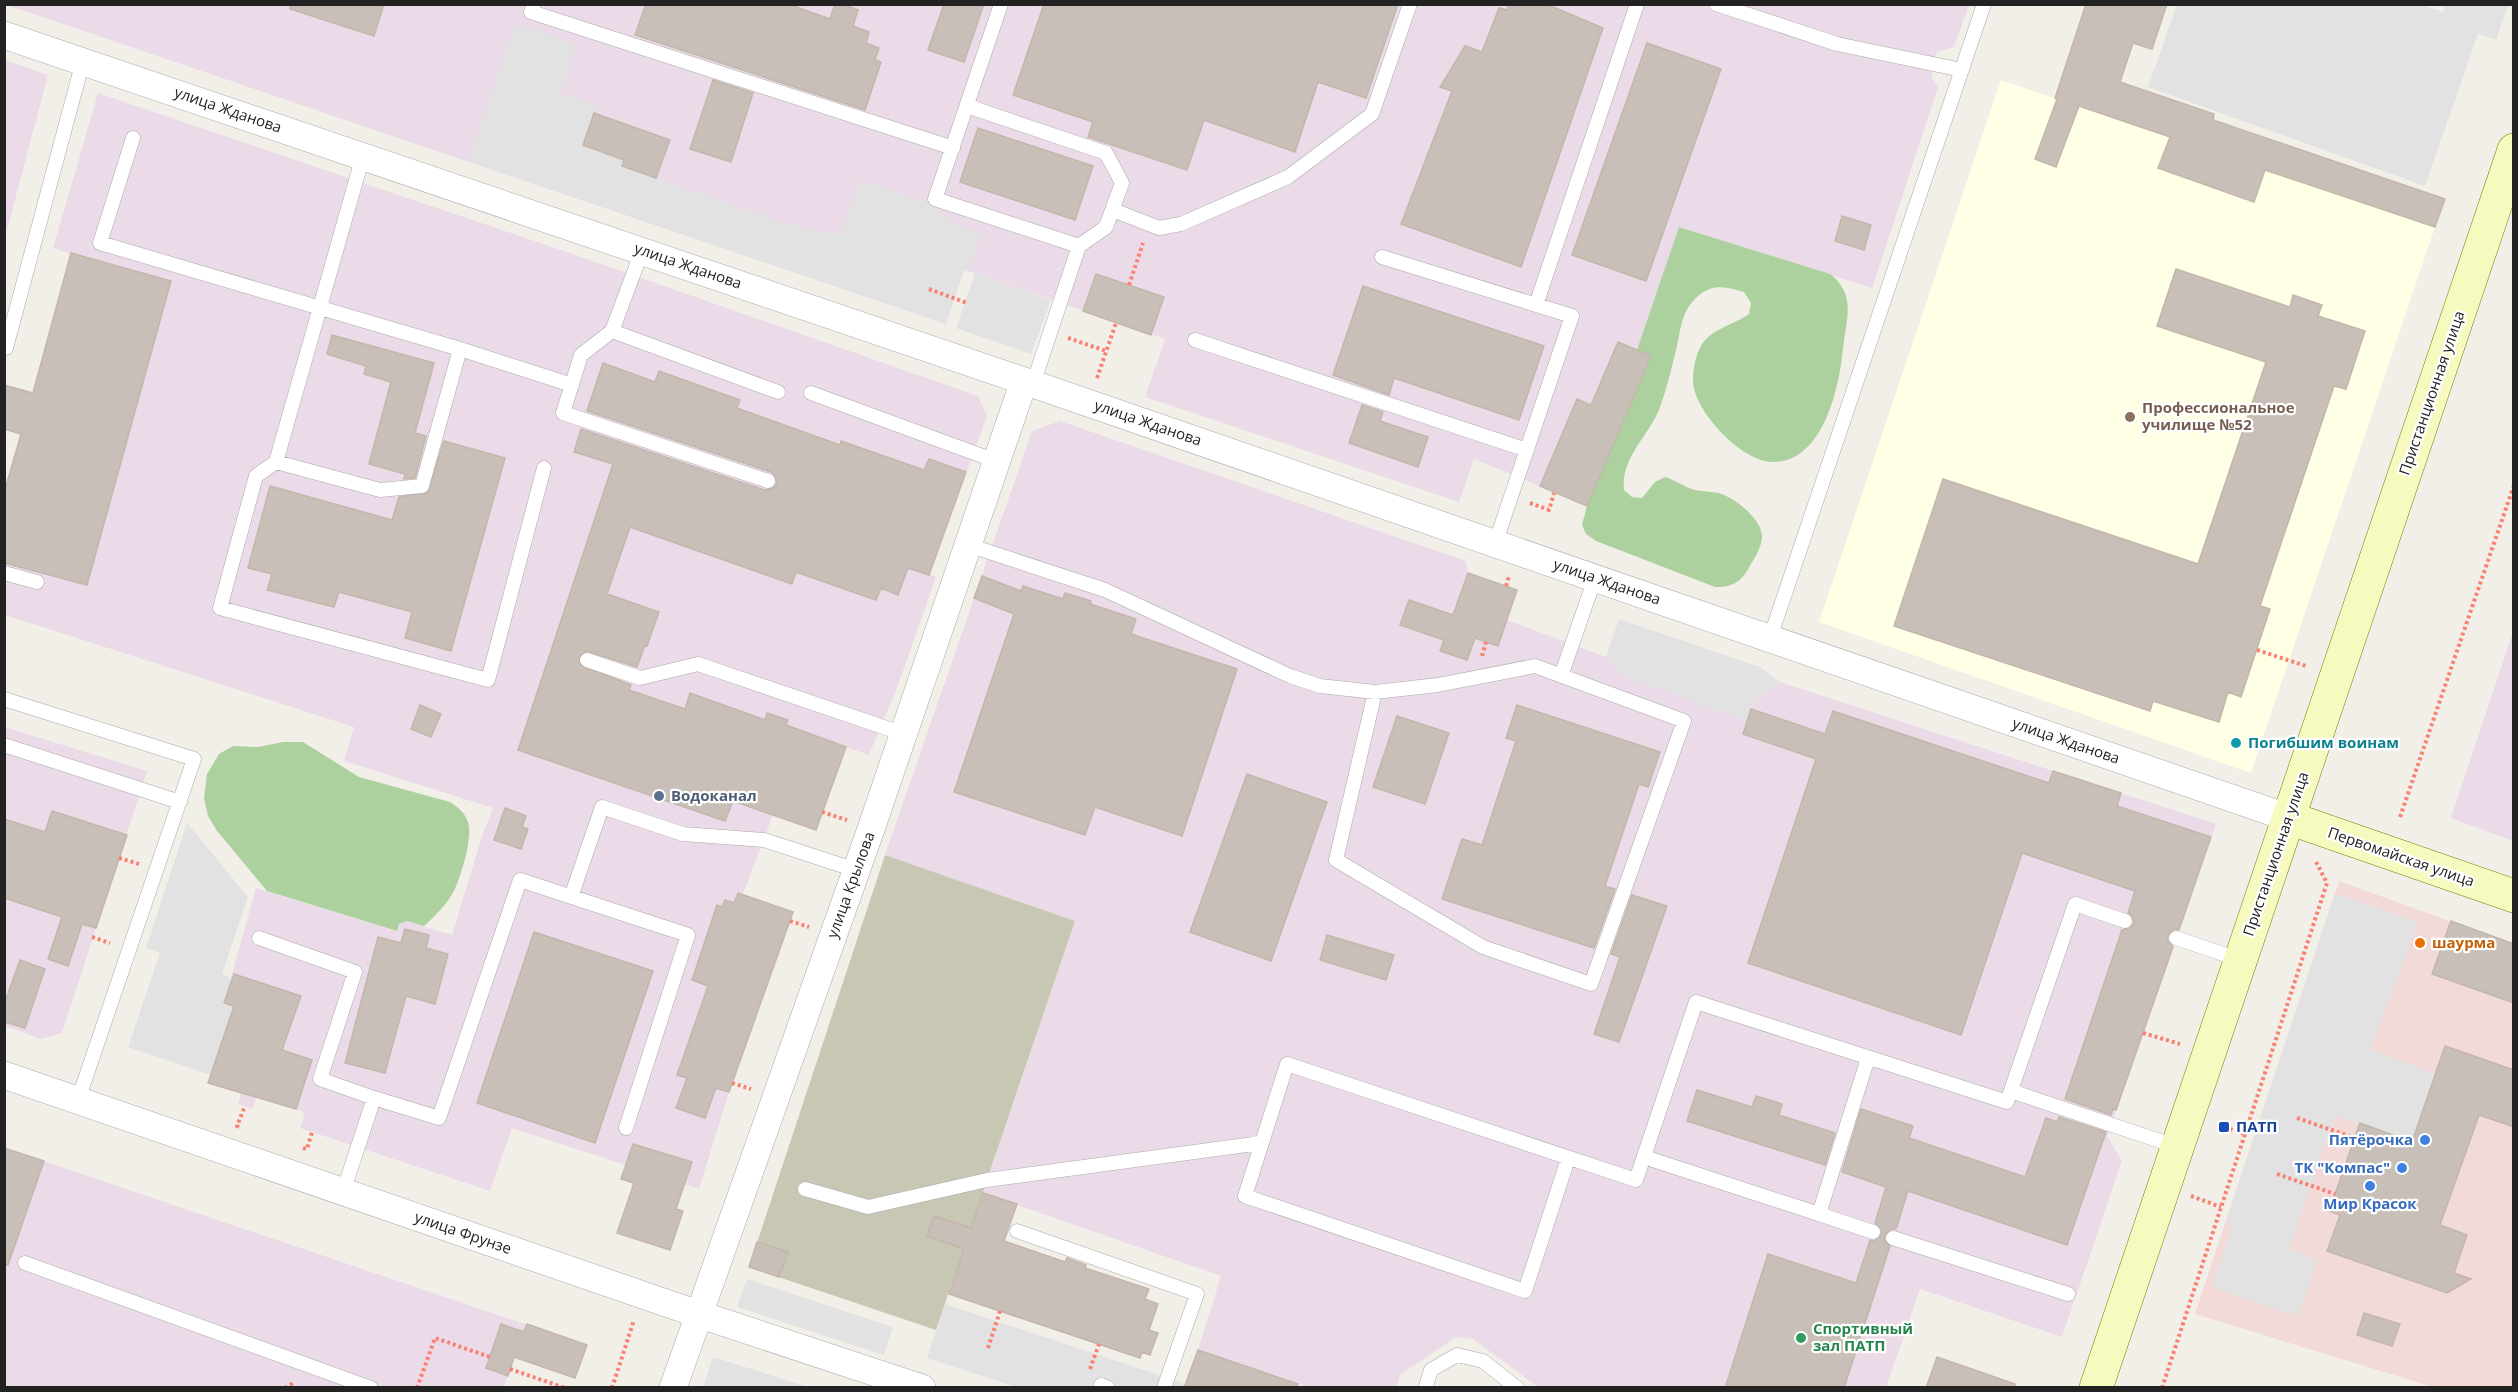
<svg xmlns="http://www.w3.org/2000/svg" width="2518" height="1392" viewBox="0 0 2518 1392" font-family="'Open Sans',sans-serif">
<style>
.commercial{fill:#f2dad9}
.industrial{fill:#ebdbe8}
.education{fill:#ffffe5}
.construction{fill:#c7c7b4}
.forest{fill:#add19e}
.parking{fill:#e2e2e2}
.building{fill:#c7bfb8;stroke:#c4b6ab;stroke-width:1.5}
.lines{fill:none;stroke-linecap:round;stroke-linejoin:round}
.service-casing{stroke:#a9a9a9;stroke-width:15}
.minor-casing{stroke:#a9a9a9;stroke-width:28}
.secondary-casing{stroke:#707d05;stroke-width:34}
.path{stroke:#fa8072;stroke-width:4;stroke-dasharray:3 3;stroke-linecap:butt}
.service{stroke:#fff;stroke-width:14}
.minor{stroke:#fff;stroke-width:27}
.secondary{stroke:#f7fabf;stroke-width:33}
.education-dot{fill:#8d6e63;stroke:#fff;stroke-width:2}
.culture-dot{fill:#0f9aa8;stroke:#fff;stroke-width:2}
.service-dot{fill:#5c6f8a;stroke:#fff;stroke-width:2}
.food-dot{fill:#e8710a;stroke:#fff;stroke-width:2}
.transit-dot{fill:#1a4fb4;stroke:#fff;stroke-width:2}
.shop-dot{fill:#3f7fe0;stroke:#fff;stroke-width:2}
.leisure-dot{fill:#2e9e5b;stroke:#fff;stroke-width:2}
.labels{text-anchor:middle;stroke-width:4.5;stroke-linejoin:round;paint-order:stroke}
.street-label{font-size:15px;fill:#222;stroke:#fff}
.education-label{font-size:15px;font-weight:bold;fill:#785e54;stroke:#fff;text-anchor:start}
.culture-label{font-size:15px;font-weight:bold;fill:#0d838f;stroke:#fff;text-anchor:start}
.service-label{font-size:15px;font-weight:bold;fill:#4e5e75;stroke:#fff;text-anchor:start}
.food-label{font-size:15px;font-weight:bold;fill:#c56008;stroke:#fff;text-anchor:start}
.transit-label{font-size:15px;font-weight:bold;fill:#164399;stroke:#fff;text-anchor:start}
.shop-label{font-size:15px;font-weight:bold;fill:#366cbe;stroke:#fff;text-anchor:end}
.leisure-label{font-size:15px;font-weight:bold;fill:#27864d;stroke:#fff;text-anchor:start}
</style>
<rect width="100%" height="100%" fill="#f2efe9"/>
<!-- commercial -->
<path class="commercial" d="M 2339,881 L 2513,944 L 2513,1387 L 2433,1387 L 2195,1314 Z"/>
<!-- industrial -->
<path class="industrial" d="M 7,5 L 1969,5 L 1954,47 L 1937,52 L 1931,76 L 1938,88 L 1872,288 L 1680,227 L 1638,350 L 1651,356 L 1587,506 L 1474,459 L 1459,502 L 1145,397 L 1165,339 L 975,273 L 964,270 L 946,324 Z
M 5,60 L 48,75 L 5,238 L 4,60 Z
M 98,93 L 564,251 L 978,396 L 987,416 L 929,574 L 936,577 L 897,688 L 869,755 L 846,747 L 816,830 L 773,815 L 743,894 L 793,912 L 729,1092 L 699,1189 L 512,1128 L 490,1191 L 300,1128 L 305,1113 L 296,1109 L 257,1096 L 252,1109 L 238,1104 L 241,1093 L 208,1082 L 234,1006 L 224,1003 L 256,888 L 396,931 L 399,924 L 407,921 L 452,935 L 482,836 L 493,808 L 344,761 L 354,727 L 5,615 L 4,484 L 7,484 L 71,254 L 53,248 Z
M 1060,421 L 1466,561 L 1468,573 L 1517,590 L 1507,620 L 1606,657 L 1628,677 L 1751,709 L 1753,702 L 1780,682 L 2216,824 L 2107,1136 L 2122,1161 L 2062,1337 L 1920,1289 L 1886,1388 L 1538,1387 L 1473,1339 L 1456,1337 L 1400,1375 L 1397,1387 L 1309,1387 L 1198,1350 L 1221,1276 L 983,1193 L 1075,921 L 885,855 L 1032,431 Z
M 2513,632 L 2514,841 L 2513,841 L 2451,818 Z
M 5,727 L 147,771 L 62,1033 L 41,1039 L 5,1026 Z
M 5,1148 L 587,1345 L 575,1378 L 515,1357 L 504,1387 L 5,1388 Z"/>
<!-- education -->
<path class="education" d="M 2001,80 L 2435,227 L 2251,773 L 1819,622 Z"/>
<!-- construction -->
<path class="construction" d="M 885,855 L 1075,921 L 936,1330 L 749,1267 Z"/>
<!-- forest -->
<path class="forest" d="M 1679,227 L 1830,274 C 1857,295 1846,320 1843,349 C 1839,389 1823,463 1772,462 C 1741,461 1695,412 1693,382 C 1693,370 1695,356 1701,346 C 1710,329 1734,325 1749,314 L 1751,303 L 1744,292 C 1727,287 1713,283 1698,296 C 1682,310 1681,327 1677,346 C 1672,366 1666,393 1658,412 C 1646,439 1621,458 1624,490 L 1632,497 L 1642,498 L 1655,482 L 1665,477 C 1676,480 1684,487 1695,490 C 1704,492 1713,491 1722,494 C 1737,500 1763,520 1762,538 C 1761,547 1756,556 1751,564 C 1743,580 1734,588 1715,587 L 1596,541 L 1586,534 L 1582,525 L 1587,506 L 1651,357 L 1637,350 Z
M 283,742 L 303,742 L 359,777 L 450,802 C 458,807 465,813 468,822 C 473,838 461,876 454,891 C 447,904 435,916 424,926 L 407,921 L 399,924 L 397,931 L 267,891 L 217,831 L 208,816 L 204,798 L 207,774 L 219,754 L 233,746 L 258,747 Z"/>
<!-- parking -->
<path class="parking" d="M 2421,5 L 2443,12 L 2445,5 L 2508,5 L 2496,40 L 2478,34 L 2425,186 L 2148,87 L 2177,5 Z
M 516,24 L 576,44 L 560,93 L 597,105 L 583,145 L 624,160 L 622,166 L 783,223 L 841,235 L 859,180 L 927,202 L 954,224 L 981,234 L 969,272 L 964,270 L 946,324 L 468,161 Z
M 975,273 L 1051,300 L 1031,354 L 956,328 Z
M 1619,619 L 1760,667 L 1780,682 L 1753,702 L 1747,721 L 1628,677 L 1606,657 Z
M 187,823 L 248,897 L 222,974 L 233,979 L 224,1002 L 234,1006 L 211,1075 L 128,1047 L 160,953 L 146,948 Z
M 2335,893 L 2418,922 L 2370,1050 L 2436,1074 L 2412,1142 L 2335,1115 L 2289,1249 L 2318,1260 L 2297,1316 L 2212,1287 L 2233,1224 L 2226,1222 Z
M 747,1279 L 893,1327 L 884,1355 L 737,1307 Z
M 945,1304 L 1186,1384 L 1184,1388 L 1016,1387 L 927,1358 Z
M 713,1357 L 808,1387 L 703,1387 Z"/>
<!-- building -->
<path class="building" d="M 290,4 L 384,4 L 374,36 L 290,9 Z
M 646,4 L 788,4 L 830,19 L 835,4 L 843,4 L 858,10 L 853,26 L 869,32 L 866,43 L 879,48 L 875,60 L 881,62 L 865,110 L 635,35 Z
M 944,4 L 984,4 L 964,62 L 928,50 Z
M 1044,4 L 1398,4 L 1366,98 L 1318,82 L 1295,152 L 1204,120 L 1187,170 L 1088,137 L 1093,122 L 1013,95 Z
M 1509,4 L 1546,4 L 1603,28 L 1521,267 L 1401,224 L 1452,91 L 1440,87 L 1465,46 L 1482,52 L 1499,8 L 1507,10 Z
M 2086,4 L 2167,4 L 2152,49 L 2133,43 L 2120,82 L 2214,114 L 2213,120 L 2445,199 L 2435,227 L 2265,170 L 2254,202 L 2158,168 L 2170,137 L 2079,106 L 2056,167 L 2035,159 L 2057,99 L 2055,98 Z
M 1647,43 L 1721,69 L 1646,281 L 1572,255 Z
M 713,80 L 753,93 L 731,162 L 690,149 Z
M 594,113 L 670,140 L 656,178 L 622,166 L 624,160 L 583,145 Z
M 978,128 L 1093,166 L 1075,220 L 960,182 Z
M 1842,216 L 1871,225 L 1864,250 L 1835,241 Z
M 71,253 L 171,281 L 87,585 L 4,563 L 4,493 L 21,434 L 4,429 L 4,385 L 33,393 Z
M 2176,269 L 2290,307 L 2293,295 L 2322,305 L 2318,316 L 2365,331 L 2346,389 L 2334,386 L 2260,606 L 2270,609 L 2241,697 L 2228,692 L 2219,722 L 2153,701 L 2150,711 L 1894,626 L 1943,479 L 2198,564 L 2266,362 L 2157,326 Z
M 1096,274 L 1164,297 L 1151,335 L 1083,311 Z
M 1363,286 L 1544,346 L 1519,420 L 1394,378 L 1389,395 L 1333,375 Z
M 332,335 L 434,363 L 415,433 L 426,436 L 415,478 L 404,479 L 405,474 L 369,464 L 391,382 L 364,374 L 366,366 L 327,354 Z
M 1618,342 L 1651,356 L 1587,506 L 1540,486 L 1577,399 L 1591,405 Z
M 603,363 L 655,382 L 659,371 L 740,400 L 737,408 L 840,445 L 841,441 L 924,470 L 929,459 L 966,472 L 929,575 L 908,568 L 898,595 L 881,588 L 876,600 L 796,572 L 792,584 L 630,527 L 607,594 L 659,612 L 647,646 L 645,645 L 637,667 L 586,651 L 579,657 L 580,665 L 631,685 L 629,690 L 685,709 L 690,693 L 765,720 L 767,713 L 788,720 L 786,725 L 846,747 L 816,830 L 733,801 L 725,821 L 518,750 L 613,464 L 574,452 L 581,429 L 765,490 L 773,488 L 777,483 L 775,476 L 771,472 L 587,411 Z
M 1362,405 L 1383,412 L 1380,421 L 1428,437 L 1418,467 L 1349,443 Z
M 444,441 L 505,458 L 451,651 L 405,638 L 412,612 L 339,592 L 334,607 L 267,590 L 272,574 L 248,568 L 270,486 L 392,520 L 399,497 L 428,492 Z
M 1468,573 L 1517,590 L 1498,646 L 1475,638 L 1467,660 L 1440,651 L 1444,640 L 1400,625 L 1409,600 L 1453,615 Z
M 982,576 L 1021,591 L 1023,586 L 1063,599 L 1065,593 L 1091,601 L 1090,604 L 1136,619 L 1131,634 L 1237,669 L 1182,836 L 1095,807 L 1085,835 L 954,792 L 1014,614 L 974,598 Z
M 420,705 L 441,714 L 431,737 L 411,729 Z
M 1517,705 L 1660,752 L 1648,787 L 1639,784 L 1605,886 L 1615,889 L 1594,948 L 1442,899 L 1462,839 L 1482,845 L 1516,741 L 1506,738 Z
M 1751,709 L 1825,734 L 1833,711 L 2049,783 L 2053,771 L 2121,793 L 2117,806 L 2211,837 L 2179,930 L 2174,929 L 2168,935 L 2167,940 L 2173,947 L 2116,1110 L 2113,1109 L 2111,1115 L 2065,1099 L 2122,930 L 2130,928 L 2134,923 L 2132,916 L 2128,913 L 2135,891 L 2022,853 L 1961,1035 L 1748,963 L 1816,759 L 1743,734 Z
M 1397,716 L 1449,733 L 1425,804 L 1373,787 Z
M 1247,774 L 1327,802 L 1271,961 L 1190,932 Z
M 505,808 L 526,816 L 522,827 L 528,829 L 521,849 L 494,840 Z
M 52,811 L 127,835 L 96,928 L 82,924 L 68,966 L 48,959 L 62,917 L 4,898 L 4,819 L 45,832 Z
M 738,893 L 793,912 L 729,1092 L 716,1088 L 705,1118 L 676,1108 L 687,1078 L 677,1075 L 708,986 L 692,980 L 717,905 L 722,907 L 725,900 L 734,903 Z
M 1632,895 L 1667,906 L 1619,1042 L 1594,1034 L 1620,957 L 1611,954 Z
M 2451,921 L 2514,944 L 2514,1003 L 2432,974 Z
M 405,929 L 429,935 L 426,948 L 448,954 L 435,1004 L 406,996 L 385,1073 L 345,1063 L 378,937 L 401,943 Z
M 534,932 L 653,971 L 595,1143 L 477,1103 Z
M 1327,935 L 1394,955 L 1386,980 L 1320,960 Z
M 20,960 L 45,969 L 25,1028 L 4,1022 L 4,1005 Z
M 234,974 L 301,996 L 282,1050 L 312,1060 L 296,1109 L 208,1083 L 234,1006 L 224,1003 Z
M 2445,1046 L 2514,1070 L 2514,1127 L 2479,1115 L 2440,1225 L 2467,1235 L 2454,1273 L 2471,1279 L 2447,1293 L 2327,1251 L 2340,1215 L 2329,1211 L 2360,1123 L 2412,1142 Z
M 1697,1090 L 1752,1107 L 1756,1096 L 1782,1104 L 1779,1115 L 1835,1133 L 1825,1165 L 1687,1121 Z
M 1861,1109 L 1913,1126 L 1909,1138 L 2025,1177 L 2046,1118 L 2057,1122 L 2059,1117 L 2106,1132 L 2067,1245 L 1908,1191 L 1896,1229 L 1891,1229 L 1885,1235 L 1884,1240 L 1890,1246 L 1844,1388 L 1725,1388 L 1768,1254 L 1856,1283 L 1870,1240 L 1875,1241 L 1881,1235 L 1882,1230 L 1875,1223 L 1886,1187 L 1842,1172 Z
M 633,1144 L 692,1162 L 676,1209 L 683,1211 L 670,1250 L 617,1233 L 634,1183 L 621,1179 Z
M 4,1148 L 44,1161 L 8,1265 L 4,1265 Z
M 983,1193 L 1017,1204 L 1004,1241 L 1065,1262 L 1067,1258 L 1086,1265 L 1085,1268 L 1149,1289 L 1145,1299 L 1158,1304 L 1149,1330 L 1158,1333 L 1150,1355 L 1142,1352 L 1140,1358 L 949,1294 L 964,1249 L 927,1236 L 934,1216 L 971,1228 Z
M 757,1242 L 788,1252 L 779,1277 L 749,1267 Z
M 2364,1313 L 2400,1324 L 2392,1346 L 2357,1335 Z
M 501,1324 L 524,1332 L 527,1324 L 587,1345 L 575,1378 L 514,1357 L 508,1376 L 486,1368 Z
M 1198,1350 L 1298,1384 L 1297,1388 L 1184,1388 Z
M 1937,1357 L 2015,1384 L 2014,1388 L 1926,1388 Z"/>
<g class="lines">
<defs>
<path id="service" d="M 534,4 L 531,12 L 953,148
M 1001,4 L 935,199 L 1079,246 L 1033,384
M 1716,4 L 1837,44 L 1962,70
M 967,106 L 1106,153 L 1122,183 L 1106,227 L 1079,246
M 133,138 L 100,243 L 460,349 L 422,486 L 380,490 L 276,462 L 363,156
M 1113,210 L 1159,228 L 1181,224 L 1288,177 L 1372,114 L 1410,4
M 642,251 L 612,331 L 778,392
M 1382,257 L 1572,316 L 1495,544
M 1536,305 L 1637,4
M 612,331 L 581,355 L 563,413 L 768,481
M 1195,340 L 1527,450
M 4,348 L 6,348 L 83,61
M 460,349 L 572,385
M 811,393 L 996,461
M 276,462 L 256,476 L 220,608 L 488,680 L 544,468
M 968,545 L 1105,590 L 1290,676 L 1320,686 L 1375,692 L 1438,685 L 1535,666 L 1684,721 L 1591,984 L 1483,947 L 1336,860 L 1375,692
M 4,573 L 37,582
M 1770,638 L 1984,4
M 587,660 L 640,678 L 698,664 L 904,734
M 1561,676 L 1595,578
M 4,699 L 194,759 L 78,1100
M 4,745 L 180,802
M 571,897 L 602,807 L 683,834 L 764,840 L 856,870
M 259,938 L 355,972 L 320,1079 L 374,1098
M 2176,938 L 2241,960
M 1868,1058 L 1819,1214 L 1873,1232
M 2011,1091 L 2178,1147
M 1644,1157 L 1819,1214
M 1568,1159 L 1525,1291 L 1245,1196 L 1287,1064 L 1636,1180 L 1696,1002 L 2007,1102 L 2075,904 L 2125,921
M 805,1189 L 868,1207 L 987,1180 L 1261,1143
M 343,1192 L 374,1098 L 439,1118 L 520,880 L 688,935 L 626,1128
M 1017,1231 L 1197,1294 L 1164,1388
M 1893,1238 L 2068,1294
M 25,1263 L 371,1388
M 1426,1386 L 1431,1370 L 1457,1355 L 1483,1361 L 1517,1388
M 1100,1388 L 1101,1385 L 1108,1388"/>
<path id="minor" d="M 4,35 L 1033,384 L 2289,818
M 4,1075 L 698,1314 L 922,1388
M 673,1388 L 871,829 L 1024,381"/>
<path id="secondary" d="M 2289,818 L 2514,896
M 2096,1388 L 2514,150"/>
</defs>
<!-- service casing -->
<use href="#service" class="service-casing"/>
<!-- minor casing -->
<use href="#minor" class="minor-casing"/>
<!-- secondary casing -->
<use href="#secondary" class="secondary-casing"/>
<!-- path -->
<path class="path" d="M 1129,285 L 1143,243
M 929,289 L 967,303
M 1068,338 L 1106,351
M 1097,378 L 1116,323
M 1530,503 L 1549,510 L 1554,493
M 1506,586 L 1509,576
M 2257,650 L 2306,666
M 1482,656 L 1486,642
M 822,812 L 847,820
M 2400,817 L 2514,485
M 119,858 L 139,864
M 790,921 L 809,927
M 92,937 L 110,943
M 2143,1033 L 2180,1044
M 732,1083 L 751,1089
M 2297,1118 L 2355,1138
M 239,1127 L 237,1126 L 245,1106
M 2224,1127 L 2245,1134
M 303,1148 L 307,1149 L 312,1132
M 2277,1174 L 2335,1194
M 2191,1196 L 2221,1207
M 988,1348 L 1000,1311
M 510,1369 L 565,1388
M 1090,1369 L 1099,1344
M 285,1388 L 295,1382
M 417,1388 L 435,1338 L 490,1357
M 612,1388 L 634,1320
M 2162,1388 L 2327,883 L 2315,860"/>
<!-- service -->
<use href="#service" class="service"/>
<!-- minor -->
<use href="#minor" class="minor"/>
<!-- secondary -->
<use href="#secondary" class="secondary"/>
</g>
<!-- markers -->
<circle class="education-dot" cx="2130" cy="417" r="6"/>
<circle class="culture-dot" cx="2236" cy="743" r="6"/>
<circle class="service-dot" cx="659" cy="796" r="6"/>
<circle class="food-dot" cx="2420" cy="943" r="6"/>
<rect class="transit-dot" x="2218" y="1121" width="12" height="12" rx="3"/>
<g class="shop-dot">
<circle cx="2425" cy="1140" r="6"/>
<circle cx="2402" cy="1168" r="6"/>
<circle cx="2370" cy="1186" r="6"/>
</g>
<circle class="leisure-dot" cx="1801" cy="1338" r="6"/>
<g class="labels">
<!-- street labels -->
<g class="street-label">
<text transform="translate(228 110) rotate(19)" y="5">улица Жданова</text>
<text transform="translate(688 266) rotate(19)" y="5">улица Жданова</text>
<text transform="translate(2432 393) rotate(-71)" y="5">Пристанционная улица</text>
<text transform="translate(1148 423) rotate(19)" y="5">улица Жданова</text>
<text transform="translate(1607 582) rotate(19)" y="5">улица Жданова</text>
<text transform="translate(2066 741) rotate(19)" y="5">улица Жданова</text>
<text transform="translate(2276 854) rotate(-71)" y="5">Пристанционная улица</text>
<text transform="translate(2401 857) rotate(19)" y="5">Первомайская улица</text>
<text transform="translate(851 885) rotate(-70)" y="5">улица Крылова</text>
<text transform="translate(463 1233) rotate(19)" y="5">улица Фрунзе</text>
</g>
<!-- education labels -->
<g class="education-label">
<text x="2142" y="413">Профессиональное<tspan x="2142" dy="17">училище №52</tspan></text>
</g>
<!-- culture labels -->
<g class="culture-label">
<text x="2248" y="748">Погибшим воинам</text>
</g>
<!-- service labels -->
<g class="service-label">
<text x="671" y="801">Водоканал</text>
</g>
<!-- food labels -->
<g class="food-label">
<text x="2432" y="948">шаурма</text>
</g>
<!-- transit labels -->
<g class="transit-label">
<text x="2236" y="1132">ПАТП</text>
</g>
<!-- shop labels -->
<g class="shop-label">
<text x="2413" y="1145">Пятёрочка</text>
<text x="2390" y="1173">ТК "Компас"</text>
<text x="2370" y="1209" text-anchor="middle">Мир Красок</text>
</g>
<!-- leisure labels -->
<g class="leisure-label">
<text x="1813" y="1334">Спортивный<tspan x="1813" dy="17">зал ПАТП</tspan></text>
</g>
</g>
<!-- border -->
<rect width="2518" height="1392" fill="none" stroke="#222222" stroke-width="12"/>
</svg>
